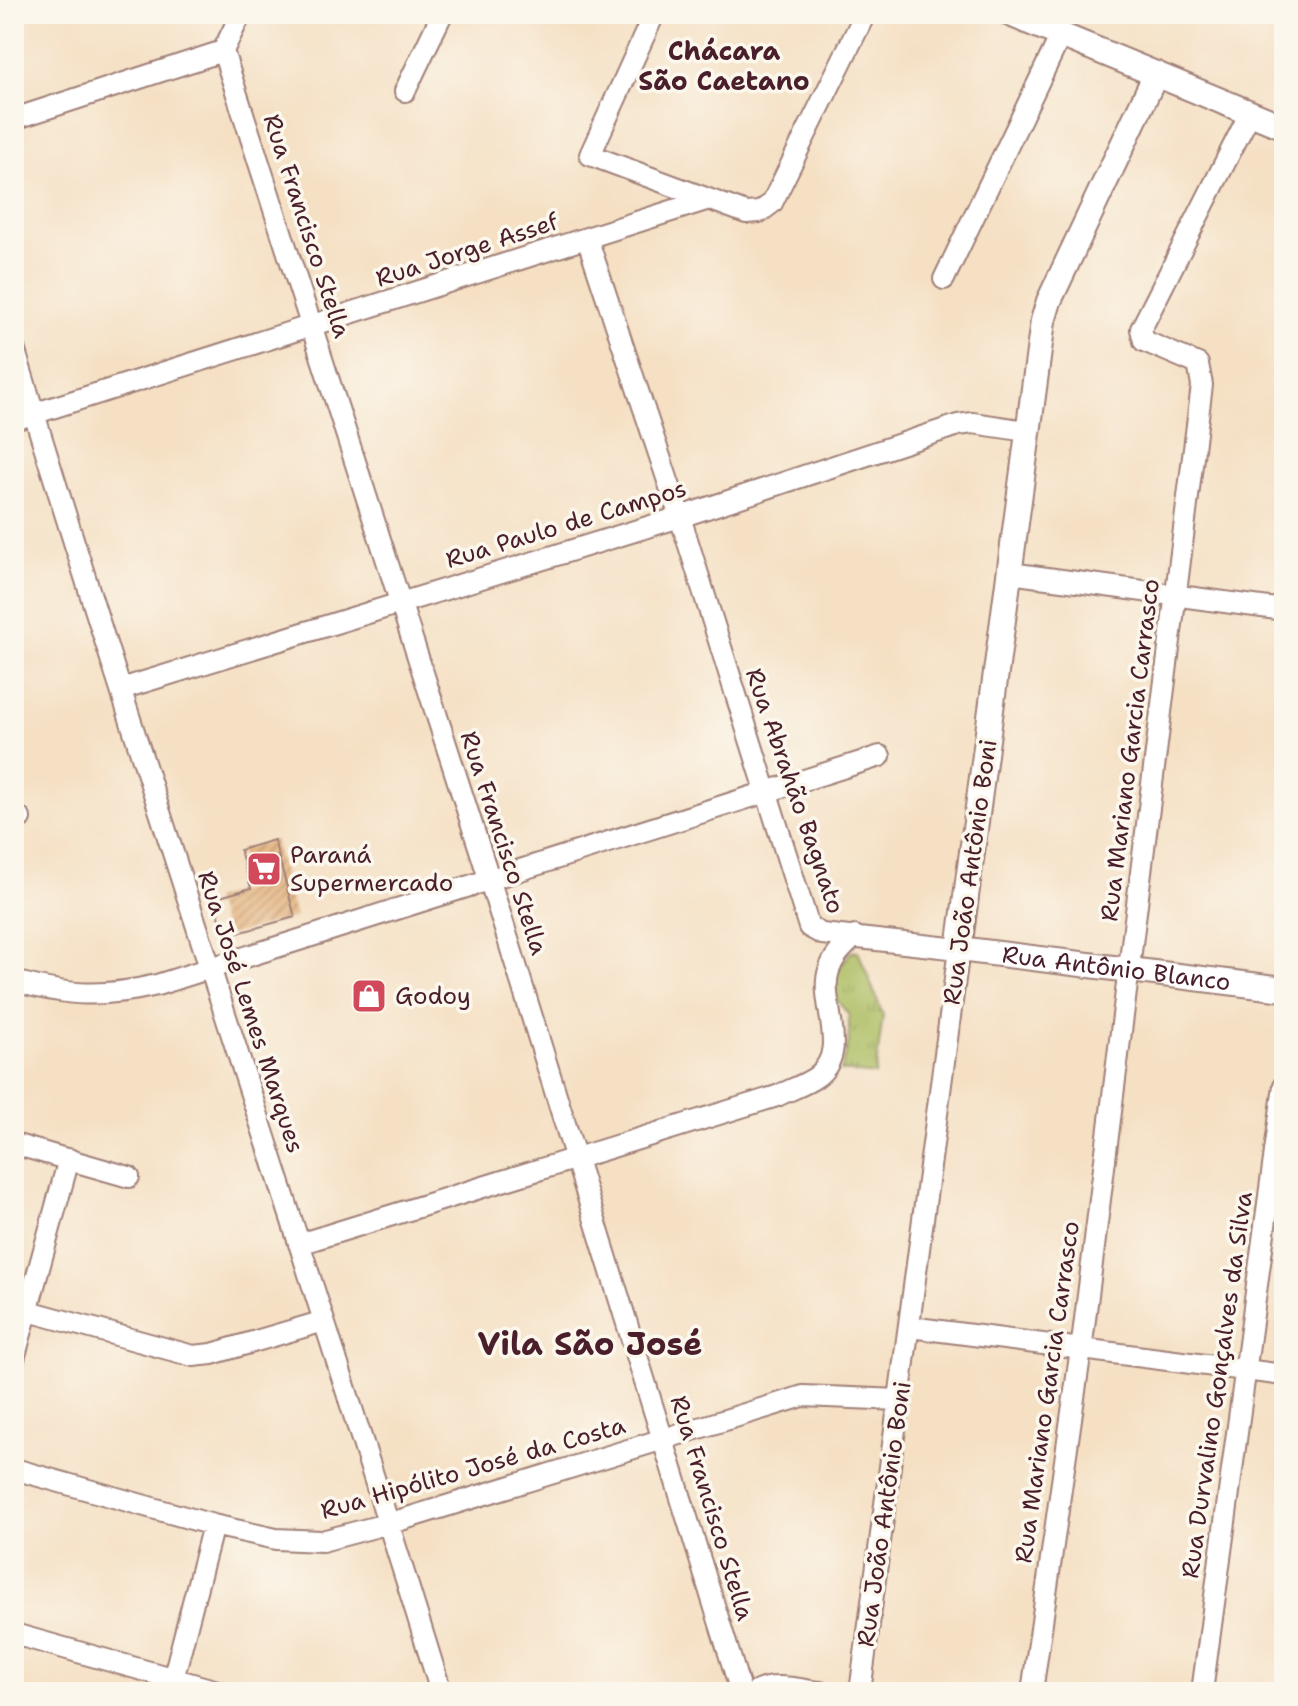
<svg xmlns="http://www.w3.org/2000/svg" width="1298" height="1706" viewBox="0 0 1298 1706" font-family="'Shantell Sans',sans-serif">
<style>
.park{fill:url(#park-tufts);stroke:#7a6e45;stroke-width:2}
.building{fill:url(#building-hatch)}
.lines{fill:none;stroke-linecap:round;stroke-linejoin:round}
.minor-casing{stroke:#a08078;stroke-width:24}
.tertiary-casing{stroke:#a08078;stroke-width:28}
.minor{stroke:#fff;stroke-width:20}
.tertiary{stroke:#fff;stroke-width:24}
.labels{text-anchor:middle;stroke-width:7;stroke-linejoin:round;paint-order:stroke}
.street-label{font-size:24px;fill:#4a1f2b;stroke:#fbf7ec}
.poi-label{font-size:24px;fill:#4a1f2b;stroke:#fbf7ec;text-anchor:start}
.neighbourhood-label{font-size:26px;font-weight:bold;fill:#4a1f2b;stroke:#fbf7ec}
.district-label{font-size:32px;font-weight:bold;fill:#4a1f2b;stroke:#fbf7ec}
</style>
<defs>
<pattern id="park-tufts" width="24" height="20" patternUnits="userSpaceOnUse" patternTransform="scale(2)"><rect width="24" height="20" fill="#abbc5f"/><path d="M3 7l-1-3M5 7V3M7 7l1-3M15 17l-1-3M17 17v-4M19 17l1-3" fill="none" stroke="#8d984f"/></pattern>
<pattern id="building-hatch" width="6" height="6" patternUnits="userSpaceOnUse" patternTransform="scale(2)"><rect width="6" height="6" fill="#e4b27d"/><path d="M-1 1l2-2M0 6l6-6M5 7l2-2" fill="none" stroke="#bb9067"/></pattern>
</defs>
<rect width="100%" height="100%" fill="#fbf7ec"/>
<filter id="ink" filterUnits="userSpaceOnUse"><feTurbulence type="fractalNoise" baseFrequency=".0125" numOctaves="2"/><feDisplacementMap in="SourceGraphic" scale="16" xChannelSelector="R" yChannelSelector="G"/><feConvolveMatrix kernelMatrix="1 2 1 2 8 2 1 2 1" color-interpolation-filters="sRGB"/></filter>
<filter id="wash" filterUnits="userSpaceOnUse"><feTurbulence type="fractalNoise" baseFrequency=".006" numOctaves="4" result="noise"/><feDisplacementMap in="SourceGraphic" scale="32" xChannelSelector="R" yChannelSelector="G"/><feGaussianBlur stdDeviation="1.8" result="paint"/><feColorMatrix in="noise" values="0 0 0 0 0 0 0 0 0 0 0 0 0 0 0 0 0 1.4 0 .05"/><feComposite in="paint" operator="in"/></filter>
<g filter="url(#wash)">
<rect width="100%" height="100%" fill="#f5e0c4"/>
<!-- park -->
<path class="park" d="M 858,951 L 883,1015 L 875,1075 L 841,1071 L 849,1042 L 849,1015 L 835,998 L 835,974 L 851,952 Z"/>
<g id="blocks">
<!-- building -->
<path class="building" d="M 274,840 L 295,917 L 231,935 L 225,933 L 213,899 L 251,888 L 240,850 Z"/>
</g>
</g>
<g filter="url(#ink)">
<use href="#blocks" fill-opacity="0" stroke="#a08078" stroke-width="2"/>
<g class="lines">
<defs>
<path id="minor" d="M 241,14 L 223,51 L 489,878 L 741,1692
M 654,14 L 590,155 L 746,213 L 760,212 L 772,203 L 865,14
M 405,91 L 442,14
M 14,119 L 223,51
M 587,238 L 680,517 L 809,927 L 822,934 L 959,949 L 860,1692
M 944,279 L 1060,37
M 14,348 C 151,798 303,1243 441,1692
M 14,420 L 706,200
M 1010,573 L 1284,610
M 121,689 L 680,517 L 958,425 L 973,423 L 1027,431
M 14,817 L 20,818
M 14,981 C 68,996 102,998 157,985 L 880,756
M 14,1144 L 129,1177
M 299,1244 L 777,1096 C 789,1090 805,1085 816,1077 C 852,1051 818,1003 829,970 C 834,955 844,947 855,936
M 14,1307 L 193,1356 L 212,1354 L 324,1321
M 910,1327 L 1284,1375
M 14,1359 L 69,1159
M 14,1469 L 213,1525 L 276,1539 L 322,1541 L 401,1520 L 803,1396 L 900,1400
M 14,1634 L 221,1692
M 170,1691 L 213,1525
M 756,1692 C 773,1682 801,1690 820,1692
M 1032,1692 L 1083,1335 L 1202,385 L 1198,364 L 1144,341 L 1141,329 L 1250,113
M 1202,1692 L 1284,1085"/>
<g id="tertiary">
<path d="M 1010,14 L 1284,127"/>
<path id="s1" d="M 1156,74 L 1049,301 L 1043,321 L 959,949 L 1284,989"/>
</g>
</defs>
<!-- minor casing -->
<use href="#minor" class="minor-casing"/>
<!-- tertiary casing -->
<use href="#tertiary" class="tertiary-casing"/>
<!-- minor -->
<use href="#minor" class="minor"/>
<!-- tertiary -->
<use href="#tertiary" class="tertiary"/>
</g>
</g>
<!-- icons -->
<defs>
<symbol id="supermarket-square" viewBox="-11 -11 22 22"><rect x="-9" y="-9" width="18" height="18" rx="4" fill="#d1495b" stroke="#fbf7ec"/><path d="M-6-5.5h2.5l.6 2H6L4.5 2H-2.5L-4.4-4H-6ZM-1.5 3.2a1.3 1.3 0 1 0 .1 0ZM3 3.2a1.3 1.3 0 1 0 .1 0Z" fill="#fff"/></symbol>
<symbol id="shop-square" viewBox="-11 -11 22 22"><rect x="-9" y="-9" width="18" height="18" rx="4" fill="#d1495b" stroke="#fbf7ec"/><path d="M-5-2.5h2.3a2.7 3.5 0 0 1 5.4 0H5L5.5 6h-11ZM-1.5-2.5h3a1.5 2.3 0 0 0-3 0Z" fill="#fff"/></symbol>
</defs>
<g fill-rule="evenodd">
<use href="#supermarket-square" x="244" y="849" width="40" height="40"/>
<use href="#shop-square" x="349" y="976" width="40" height="40"/>
</g>
<g class="labels">
<!-- street labels -->
<g class="street-label">
<text transform="translate(307 226) rotate(72)" y="8">Rua Francisco Stella</text>
<text transform="translate(467 250) rotate(-18)" y="8">Rua Jorge Assef</text>
<text transform="translate(566 524) rotate(-17)" y="8">Rua Paulo de Campos</text>
<text transform="translate(1130 750) rotate(-83)" y="8">Rua Mariano Garcia Carrasco</text>
<text transform="translate(795 791) rotate(71)" y="8">Rua Abrahão Bagnato</text>
<text transform="translate(504 843) rotate(72)" y="8">Rua Francisco Stella</text>
<text transform="translate(970 872) rotate(-82)" y="8">Rua João Antônio Boni</text>
<text dy="8" stroke="none"><textPath href="#s1" startOffset="1064">Rua Antônio Blanco</textPath></text>
<text transform="translate(251 1012) rotate(72)" y="8">Rua José Lemes Marques</text>
<text transform="translate(1217 1385) rotate(-82)" y="8">Rua Durvalino Gonçalves da Silva</text>
<text transform="translate(1047 1392) rotate(-82)" y="8">Rua Mariano Garcia Carrasco</text>
<text transform="translate(473 1468) rotate(-16)" y="8">Rua Hipólito José da Costa</text>
<text transform="translate(712 1508) rotate(73)" y="8">Rua Francisco Stella</text>
<text transform="translate(884 1514) rotate(-82)" y="8">Rua João Antônio Boni</text>
</g>
<!-- poi labels -->
<g class="poi-label">
<text x="290" y="863">Paraná<tspan x="290" dy="28">Supermercado</tspan></text>
<text x="395" y="1004">Godoy</text>
</g>
<!-- neighbourhood labels -->
<g class="neighbourhood-label">
<text x="724" y="60">Chácara<tspan x="724" dy="30">São Caetano</tspan></text>
</g>
<!-- district labels -->
<g class="district-label">
<text x="590" y="1355">Vila São José</text>
</g>
</g>
<!-- margin -->
<rect width="1298" height="1706" fill="none" stroke="#fbf7ec" stroke-width="48"/>
</svg>
